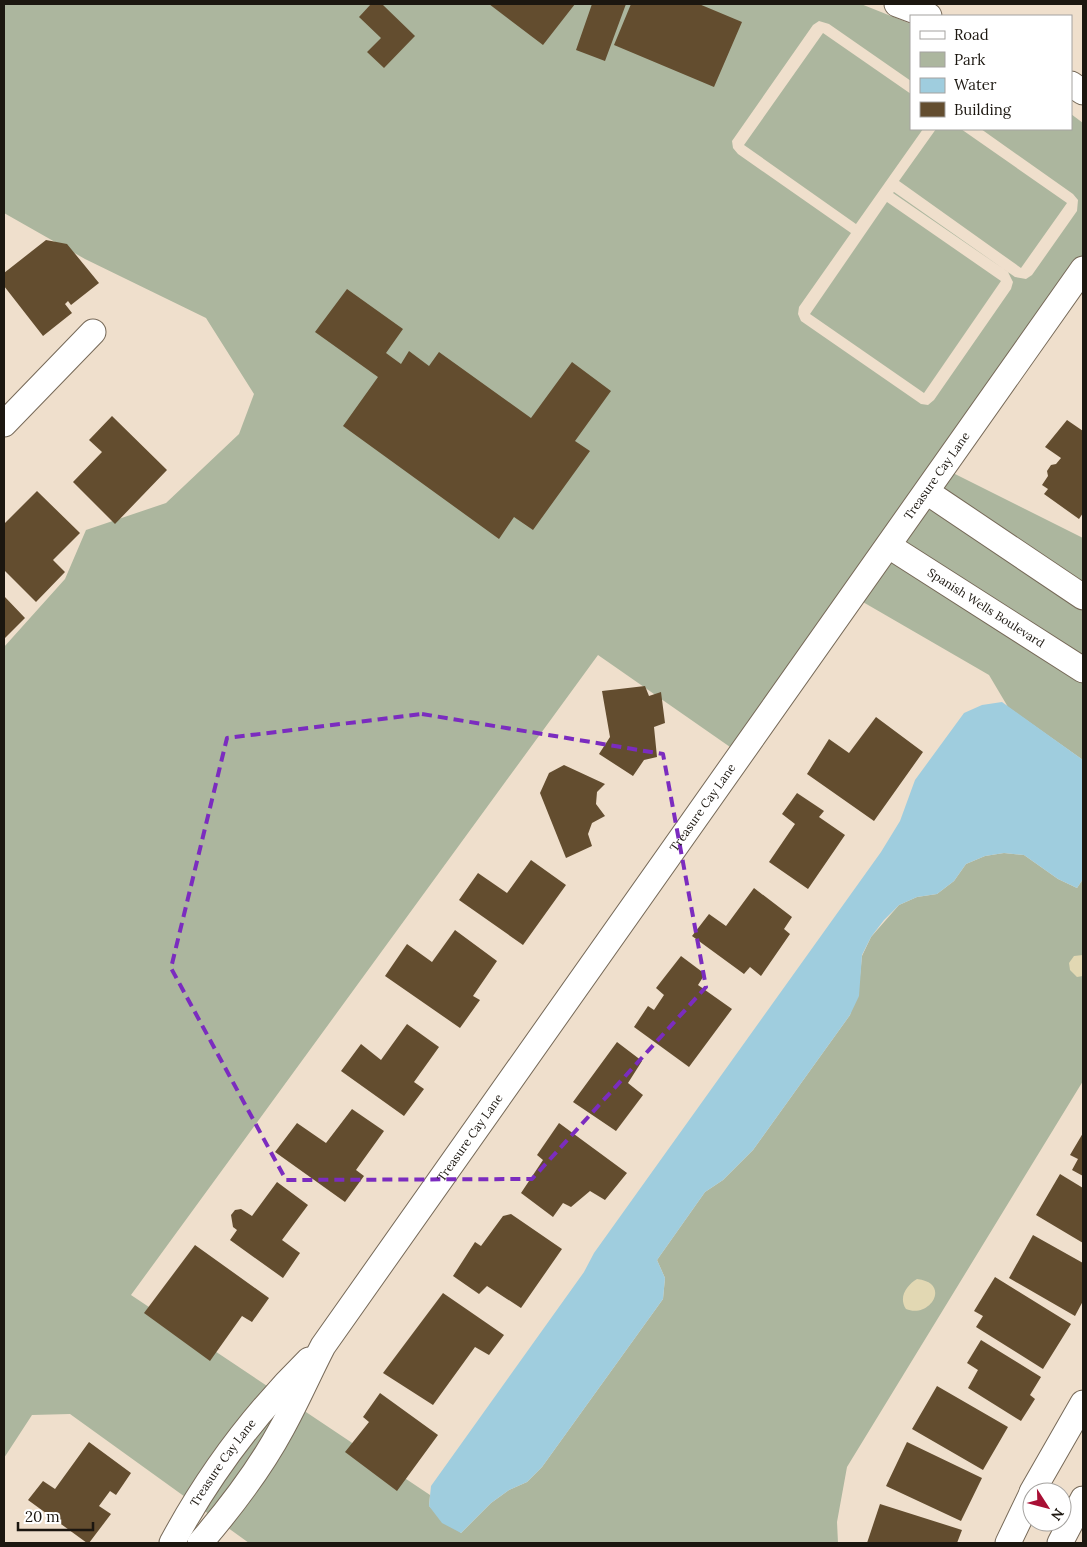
<svg xmlns="http://www.w3.org/2000/svg" width="1087" height="1547" viewBox="0 0 1087 1547" font-family="Lora,serif">
<style>
.green{fill:#acb69e}
.sand{fill:#e2d8b3}
.water{fill:#9fcdde}
.building{fill:#634d2f}
.lines{fill:none;stroke-linecap:round;stroke-linejoin:round}
.minor-casing{stroke:#766958;stroke-width:27}
.minor{stroke:#fff;stroke-width:25}
.marked{fill:none;stroke:#7b2cbf;stroke-width:4;stroke-dasharray:10 6;stroke-linejoin:round}
.labels{text-anchor:middle;stroke-width:5;stroke-linejoin:round;paint-order:stroke}
.street-label{font-size:12px;fill:#1c1710;stroke:#fff}
</style>
<rect width="100%" height="100%" fill="#efdfcc"/>
<!-- green -->
<path class="green" d="M 4,4 L 861,4 L 911,24 L 911,81 L 829,24 L 819,21 L 813,25 L 732,141 L 733,148 L 738,154 L 851,233 L 799,307 L 798,314 L 801,321 L 921,404 L 928,405 L 934,400 L 1011,289 L 1013,282 L 1008,272 L 893,193 L 894,192 L 1015,277 L 1026,279 L 1032,275 L 1077,211 L 1078,200 L 1073,194 L 981,129 L 1071,129 L 1071,114 L 1083,123 L 1083,262 L 943,468 L 1083,538 L 1083,760 L 1008,707 L 989,675 L 856,598 L 743,756 L 598,655 L 131,1295 L 430,1495 L 429,1506 L 461,1533 L 491,1503 L 509,1490 L 527,1482 L 542,1467 L 663,1299 L 665,1278 L 657,1260 L 705,1192 L 723,1180 L 753,1150 L 850,1015 L 860,976 L 862,956 L 871,937 L 899,905 L 917,897 L 937,894 L 954,881 L 966,864 L 985,856 L 1004,853 L 1024,855 L 1058,879 L 1077,888 L 1083,879 L 1083,1081 L 847,1467 L 837,1522 L 838,1543 L 249,1543 L 70,1414 L 32,1415 L 4,1458 L 4,647 L 65,579 L 86,530 L 166,503 L 239,434 L 254,394 L 206,318 L 85,259 L 4,213 Z
M 823,33 L 911,94 L 911,129 L 923,129 L 856,224 L 744,145 Z
M 936,129 L 961,129 L 1067,203 L 1021,268 L 899,181 Z
M 887,202 L 1001,281 L 924,393 L 810,314 Z"/>
<!-- sand -->
<path class="sand" d="M 1083,955 L 1083,976 L 1077,977 L 1070,970 L 1069,963 L 1074,956 Z
M 917,1279 C 952,1283 930,1319 906,1309 C 898,1297 907,1285 917,1279 Z"/>
<!-- water -->
<path class="water" d="M 1002,702 L 1083,760 L 1083,879 L 1077,888 L 1058,879 L 1024,855 L 1004,853 L 985,856 L 966,864 L 954,881 L 937,894 L 917,897 L 899,905 L 884,920 L 871,937 L 862,955 L 859,996 L 850,1015 L 753,1150 L 723,1180 L 705,1192 L 657,1260 L 665,1278 L 663,1299 L 542,1467 L 527,1482 L 509,1490 L 491,1503 L 461,1533 L 442,1523 L 429,1506 L 431,1486 L 584,1272 L 594,1253 L 881,852 L 900,821 L 915,780 L 964,713 L 982,705 Z"/>
<!-- building -->
<path class="building" d="M 371,4 L 382,4 L 415,36 L 384,68 L 367,52 L 381,38 L 359,17 Z
M 489,4 L 575,4 L 543,45 Z
M 592,4 L 626,4 L 605,61 L 576,50 Z
M 631,4 L 699,4 L 742,22 L 714,87 L 614,45 Z
M 46,240 L 67,244 L 99,283 L 71,305 L 68,301 L 65,304 L 72,313 L 43,336 L 4,286 L 4,273 Z
M 347,289 L 403,329 L 386,353 L 401,364 L 409,351 L 429,366 L 439,352 L 531,418 L 572,362 L 611,391 L 575,441 L 590,451 L 533,530 L 514,517 L 499,539 L 343,426 L 378,377 L 315,332 Z
M 112,416 L 167,470 L 115,524 L 73,482 L 102,452 L 89,440 Z
M 1067,420 L 1083,431 L 1083,513 L 1079,519 L 1044,494 L 1048,489 L 1042,485 L 1048,476 L 1047,471 L 1051,465 L 1056,464 L 1061,458 L 1045,447 Z
M 37,491 L 80,533 L 53,560 L 65,572 L 36,602 L 4,570 L 4,524 Z
M 4,596 L 25,618 L 4,639 Z
M 645,686 L 649,696 L 661,692 L 665,723 L 654,727 L 657,757 L 644,760 L 633,776 L 599,754 L 610,737 L 602,691 Z
M 876,717 L 923,752 L 874,821 L 807,774 L 829,739 L 849,753 Z
M 564,765 L 605,784 L 597,792 L 596,804 L 605,816 L 592,823 L 588,834 L 592,846 L 566,858 L 540,793 L 549,773 Z
M 797,793 L 824,811 L 819,817 L 845,835 L 808,889 L 769,862 L 795,824 L 782,814 Z
M 531,860 L 566,885 L 523,945 L 459,900 L 478,873 L 507,893 Z
M 754,888 L 792,917 L 784,929 L 790,934 L 761,976 L 750,967 L 744,974 L 692,936 L 709,914 L 726,926 Z
M 455,930 L 497,961 L 473,996 L 480,1000 L 460,1028 L 385,976 L 407,944 L 432,962 Z
M 681,956 L 705,974 L 698,985 L 732,1009 L 689,1067 L 634,1027 L 648,1006 L 654,1010 L 664,995 L 656,988 Z
M 407,1024 L 439,1047 L 414,1082 L 424,1089 L 404,1116 L 341,1071 L 361,1044 L 381,1060 Z
M 617,1042 L 642,1061 L 628,1083 L 643,1095 L 616,1131 L 573,1102 Z
M 352,1109 L 384,1131 L 356,1170 L 364,1176 L 345,1202 L 275,1152 L 297,1123 L 326,1143 Z
M 559,1123 L 627,1173 L 605,1200 L 590,1191 L 571,1207 L 563,1203 L 553,1217 L 521,1193 L 543,1160 L 537,1155 Z
M 1083,1133 L 1083,1176 L 1072,1170 L 1078,1159 L 1070,1155 Z
M 1060,1174 L 1083,1188 L 1083,1243 L 1036,1215 Z
M 277,1182 L 308,1205 L 282,1240 L 300,1253 L 283,1278 L 230,1240 L 237,1230 L 233,1227 L 231,1215 L 235,1210 L 241,1209 L 252,1216 Z
M 511,1214 L 562,1249 L 521,1308 L 487,1286 L 479,1294 L 453,1276 L 475,1242 L 481,1246 L 503,1216 Z
M 1033,1235 L 1083,1263 L 1083,1301 L 1075,1316 L 1009,1278 Z
M 195,1245 L 269,1298 L 252,1322 L 242,1316 L 210,1361 L 144,1313 Z
M 995,1277 L 1071,1324 L 1043,1369 L 976,1327 L 983,1316 L 974,1311 Z
M 443,1293 L 504,1335 L 489,1355 L 475,1347 L 433,1405 L 383,1373 Z
M 981,1340 L 1041,1377 L 1030,1395 L 1035,1399 L 1021,1421 L 968,1388 L 978,1370 L 967,1363 Z
M 937,1386 L 1008,1427 L 983,1470 L 912,1429 Z
M 380,1393 L 438,1435 L 397,1491 L 345,1452 L 369,1422 L 363,1417 Z
M 89,1442 L 131,1473 L 116,1495 L 110,1491 L 99,1506 L 111,1514 L 89,1543 L 87,1543 L 28,1500 L 43,1481 L 55,1489 Z
M 907,1442 L 982,1478 L 961,1521 L 886,1486 Z
M 880,1504 L 962,1530 L 957,1543 L 867,1543 Z"/>
<g class="lines">
<defs>
<g id="minor">
<path d="M 897,4 L 929,16"/>
<path d="M 1071,84 L 1083,92"/>
<path d="M 4,424 L 93,332"/>
<path d="M 927,492 L 1083,597"/>
<path id="s1" d="M 889,546 L 1083,670"/>
<path d="M 1032,1492 L 1083,1403"/>
<path id="s2" d="M 172,1543 C 209,1474 253,1415 309,1360"/>
<path id="s3" d="M 200,1543 C 230,1508 260,1469 282,1428 C 297,1401 309,1373 323,1346 L 1083,269"/>
<path d="M 1008,1543 L 1032,1493"/>
<path d="M 1060,1543 L 1083,1499"/>
</g>
</defs>
<!-- minor casing -->
<use href="#minor" class="minor-casing"/>
<!-- minor -->
<use href="#minor" class="minor"/>
</g>
<!-- marked area -->
<path class="marked" d="M 422,714 L 663,754 L 706,987 L 532,1179 L 286,1180 L 171,968 L 227,738 Z"/>
<g class="labels">
<!-- street labels -->
<g class="street-label">
<text dy="4" stroke="none"><textPath href="#s3" startOffset="1298">Treasure Cay Lane</textPath></text>
<text dy="4" stroke="none"><textPath href="#s1" startOffset="115">Spanish Wells Boulevard</textPath></text>
<text dy="4" stroke="none"><textPath href="#s3" startOffset="892">Treasure Cay Lane</textPath></text>
<text dy="4" stroke="none"><textPath href="#s3" startOffset="488">Treasure Cay Lane</textPath></text>
<text dy="4" stroke="none"><textPath href="#s2" startOffset="95">Treasure Cay Lane</textPath></text>
</g>
</g>
<!-- border -->
<rect width="1087" height="1547" fill="none" stroke="#1c1710" stroke-width="10"/>
<!-- legend -->
<rect x="910" y="15" width="162" height="115" fill="#ffffff" stroke="#a4a29f"/>
<rect x="920" y="31" width="25" height="8" fill="#ffffff" stroke="#a4a29f"/>
<text x="954" y="40" font-size="15" fill="#1c1710">Road</text>
<rect x="920" y="52" width="25" height="15" fill="#acb69e" stroke="#a4a29f"/>
<text x="954" y="65" font-size="15" fill="#1c1710">Park</text>
<rect x="920" y="78" width="25" height="15" fill="#9fcdde" stroke="#a4a29f"/>
<text x="954" y="90" font-size="15" fill="#1c1710">Water</text>
<rect x="920" y="102" width="25" height="15" fill="#634d2f" stroke="#a4a29f"/>
<text x="954" y="115" font-size="15" fill="#1c1710">Building</text>
<!-- north arrow -->
<g transform="translate(1047 1507) rotate(126)"><circle r="24" fill="#ffffff" stroke="#a4a29f"/>
<path d="M0-4L9 19L0 12L-9 19Z" fill="#a81035"/>
<text y="-8" font-size="14" font-weight="bold" text-anchor="middle" fill="#1c1710">N</text>
</g>
<!-- scale -->
<path d="M18 1522v8h75v-8" fill="none" stroke="#1c1710" stroke-width="2.5"/>
<text x="25" y="1522" font-size="15" fill="#1c1710" stroke="#ffffff" stroke-width="4" paint-order="stroke">20 m</text>
</svg>
